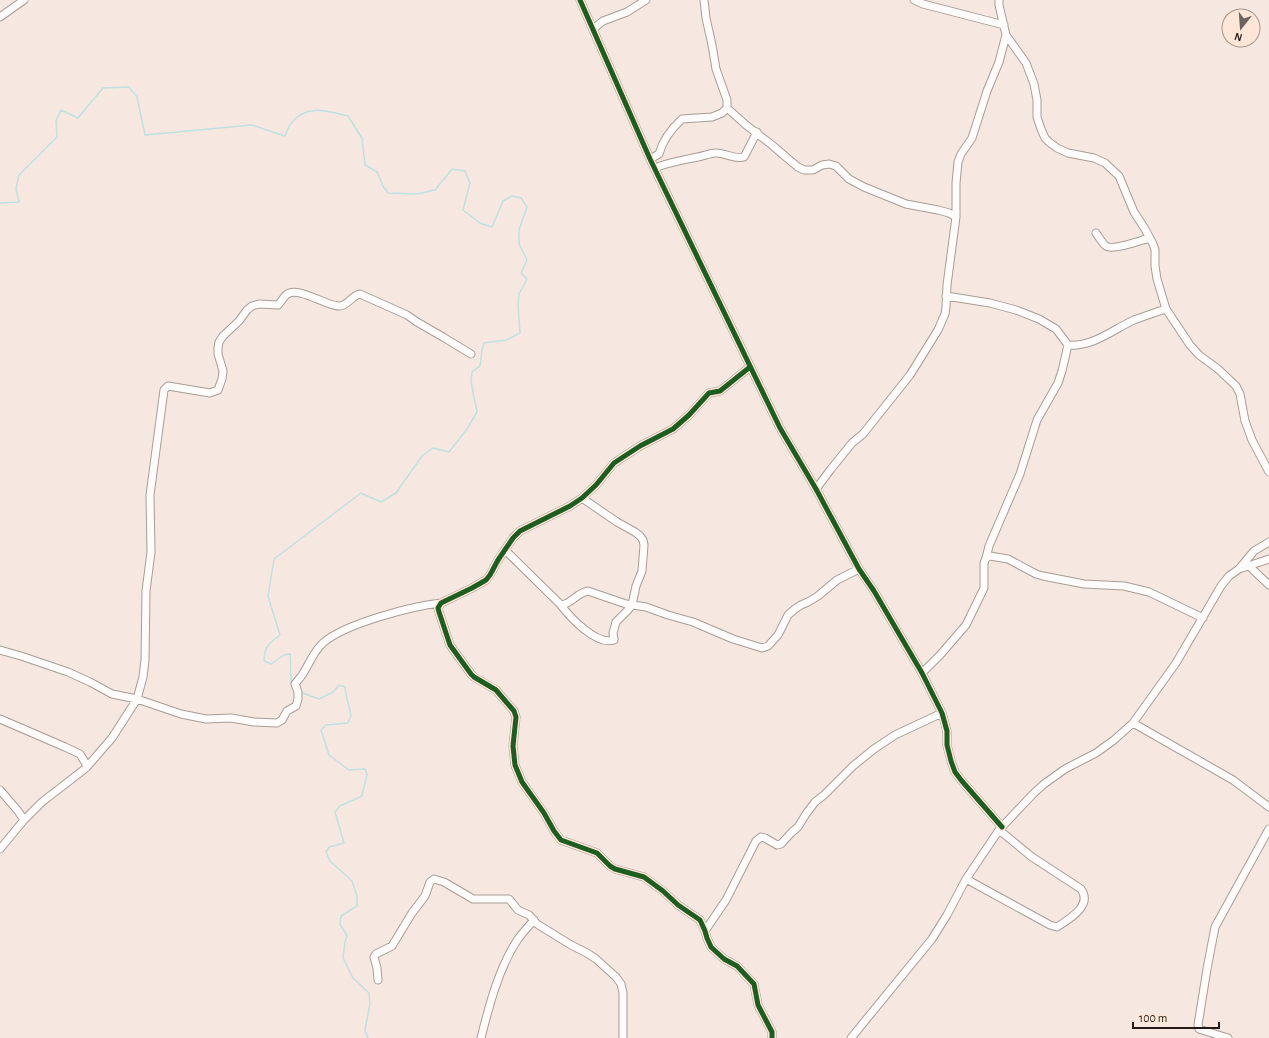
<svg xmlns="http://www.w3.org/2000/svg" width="1269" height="1038" viewBox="0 0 1269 1038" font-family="'Alegreya Sans',sans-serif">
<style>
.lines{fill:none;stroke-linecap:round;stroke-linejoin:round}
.stream{stroke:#bfe1df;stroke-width:1.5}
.street-casing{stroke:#a79d97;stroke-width:9}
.street{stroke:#fefcfa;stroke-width:7}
.cycleway-casing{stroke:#ffe6d7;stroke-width:8}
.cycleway{stroke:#1b5e20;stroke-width:5}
</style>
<rect width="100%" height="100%" fill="#f6e8e0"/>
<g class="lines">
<!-- stream -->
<path class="stream" d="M 0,203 L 19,202 L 16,189 L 19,175 L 57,137 L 56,121 L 61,110 L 78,118 L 103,88 L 129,87 L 137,97 L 145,135 L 252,125 L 285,136 C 287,131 289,125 292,122 C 308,103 329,112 348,116 L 362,138 L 365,165 L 377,172 L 383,186 L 388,193 L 417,194 L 435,190 L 452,169 L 465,171 L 470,183 L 463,210 L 480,223 L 492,227 L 503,201 L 512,196 L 521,198 L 527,207 L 519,230 L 519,244 L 527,260 L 521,273 L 527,279 L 519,294 L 518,305 L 520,333 L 506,340 L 484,343 L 482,350 L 480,366 L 472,372 L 471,382 L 477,412 L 467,429 L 449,452 L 433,448 L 422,456 L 396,493 L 381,502 L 361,493 L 274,559 L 268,596 L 280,635 C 269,643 264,647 264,661 L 271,664 L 284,655 L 290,654 C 292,667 288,679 294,691
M 300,692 L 319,699 L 333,692 L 339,685 L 345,687 L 347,699 L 351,715 L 348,723 L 326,725 L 321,730 L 329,755 L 349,770 L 365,769 L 367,774 L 362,796 L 340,806 L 335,812 L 344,843 L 329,847 L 326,852 L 330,861 L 352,881 L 357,896 L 357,906 L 341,916 L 340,924 L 347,936 L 345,942 L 343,958 L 353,978 L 369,993 L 370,1004 L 365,1030 L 368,1038"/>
<defs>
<path id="street" d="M 580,0 L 650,159 L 780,428 L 816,489 L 859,569 L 874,591 L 922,673 L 942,713 L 947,731 L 947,745 L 951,761 L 955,772 L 961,780 L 1002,827
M 914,0 L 923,4 L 1004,25
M 999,0 L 999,5 L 1006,35 L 1026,63 L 1034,84 L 1037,100 L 1037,117 L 1041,129 L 1045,138 L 1049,142 L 1057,148 L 1068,153 L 1094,158 L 1105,163 L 1119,176 L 1134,212 L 1145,229 L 1153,244 L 1155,250 L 1155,266 L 1157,279 L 1166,309 L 1190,345 L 1199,355 L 1218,369 L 1236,386 L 1240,394 L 1245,421 L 1252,440 L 1269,472
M 0,17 L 24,0
M 593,29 L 603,21 L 627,12 L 646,0
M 727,108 L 746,125 L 772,145 L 787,158 L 798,167 L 804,170 L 813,170 L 822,165 L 829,164 L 836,166 L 849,179 L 864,187 L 906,204 L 938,210 L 949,213 L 956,217
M 650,159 L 659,154 C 663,139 671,129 682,119 L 712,117 L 722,113 L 727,108 L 727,100 L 716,69 L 712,45 L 706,18 L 704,0
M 655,168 C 669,162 684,160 698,157 C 704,156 710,153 716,153 C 726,153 735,160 744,157 L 757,132
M 1096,233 C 1099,237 1102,243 1106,246 C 1113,251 1141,240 1150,238
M 946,296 L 990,303 L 1016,310 L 1039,319 L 1056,329 L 1068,345 C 1093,347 1112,330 1134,320 C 1145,316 1156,312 1166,309
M 750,367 L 720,391 L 709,393 L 689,415 L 673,429 L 640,446 L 614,463 L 596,485 L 582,498 L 570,506 L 520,531 L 513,538 L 498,560 L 490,575 L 486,580 L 472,588 L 441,603 L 438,608 L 439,612 L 450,645 L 471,674 L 474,677 L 496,690 L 514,711 L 516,717 L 513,746 L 515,765 L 522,782 L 544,813 L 554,831 L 561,840 L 597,853 L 610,866 L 615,869 L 644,877 L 663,891 L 678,905 L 700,920 L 705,931 L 707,938 L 711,947 L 724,959 L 737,966 L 754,984 L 758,1005 L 772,1032 L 772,1038
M 816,489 L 831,469 L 852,443 L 863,434 L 910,375 L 938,330 L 945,314 L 946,307 L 947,285 L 956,217 L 956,183 L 958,162 L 961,154 L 972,138 L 987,91 L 999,62 L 1006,35
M 505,550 L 560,604 L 562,605 C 572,603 577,593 588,591 L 626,604 L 646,607 L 668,615 L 693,622 L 733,639 L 762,648 L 768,646 L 778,635 L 788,615 L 795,609 L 801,605 L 808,602 L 818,596 L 837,580 L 859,569
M 986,558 L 989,546 L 1020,474 L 1037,420 L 1058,383 L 1062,371 L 1068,345
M 1249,566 L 1269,585
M 1239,569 L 1254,551 L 1269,542
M 560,604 C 569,616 596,646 614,640 L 613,633 L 616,622 L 627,611 L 632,605 L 636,586 L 642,571 L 644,545 L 643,540 L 640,536 L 635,532 L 617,522 L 582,498
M 0,650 L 21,656 L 68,672 L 90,682 L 112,694 L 137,699 L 181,714 L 206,719 L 231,718 L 254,722 L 277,723 L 282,720 L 287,711 L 296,706 L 298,699 L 298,692 L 295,684 C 298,680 302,676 304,672 C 310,662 314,651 323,643 C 344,624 412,606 441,603
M 922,673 L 940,655 L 966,625 L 984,588 L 984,563 L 986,558 L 990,556 L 1008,559 L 1036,574 L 1043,576 L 1084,584 L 1124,586 L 1149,592 L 1203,618
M 0,719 L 65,747 L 80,754 L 86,764 L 86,768
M 1133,723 L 1233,780 L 1269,807
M 0,790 L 18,811 L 24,820
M 0,849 L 24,820 L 42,802 L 86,768 L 112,738 L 137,699 L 143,677 L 145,660 L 146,591 L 151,552 L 150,495 L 164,390 L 168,386 L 210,393 L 218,390 L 222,379 L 223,371 L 218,354 L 218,348 L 219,342 L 223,336 L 239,321 L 247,310 L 252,306 L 259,304 L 278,305 C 281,302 283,298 286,295 C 297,285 326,306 339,306 C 348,306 352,295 360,294 L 407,315 L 417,322 L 443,337 L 471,354
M 966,879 L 1050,925 L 1057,927 C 1069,919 1093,906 1081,889 L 1032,857 L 999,830
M 705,931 L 711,922 L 726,900 L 756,841 L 761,837 L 765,838 L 777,845 L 781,844 L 792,832 L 798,827 L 806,814 L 815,802 L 824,795 L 853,766 L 874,749 L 895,735 L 942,713
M 378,980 L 377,968 L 374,957 L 376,954 L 392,946 L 412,913 L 425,896 L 430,882 L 434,879 L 444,882 L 473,899 L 509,899 L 518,910 L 529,915 L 537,924 L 571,945 L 587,953 L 596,959 L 616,977 L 621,984 L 623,993 L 623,1038
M 481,1038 C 489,1006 499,967 518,939 C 523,932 529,926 534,920
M 851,1038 L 932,939 L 947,915 L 966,879 L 999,830 L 1033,794 L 1044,784 L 1065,769 L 1096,753 L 1114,740 L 1133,723 L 1176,663 L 1221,586 L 1229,576 L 1239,569 L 1269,559
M 1228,1038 L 1202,1030 L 1199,1029 L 1198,1025 L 1207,969 L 1215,927 L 1269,829"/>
</defs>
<!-- street casing -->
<use href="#street" class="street-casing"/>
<!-- street -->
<use href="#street" class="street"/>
<defs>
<path id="cycleway" d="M 580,0 L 650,159 L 780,428 L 816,489 L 859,569 L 874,591 L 922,673 L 942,713 L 947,731 L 947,745 L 951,761 L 955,772 L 961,780 L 1002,827
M 750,367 L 720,391 L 709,393 L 689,415 L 673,429 L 640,446 L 614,463 L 596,485 L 582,498 L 570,506 L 520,531 L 513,538 L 498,560 L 490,575 L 486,580 L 472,588 L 441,603 L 438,608 L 439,612 L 450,645 L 471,674 L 474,677 L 496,690 L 514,711 L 516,717 L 513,746 L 515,765 L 522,782 L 544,813 L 554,831 L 561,840 L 597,853 L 610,866 L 615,869 L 644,877 L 663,891 L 678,905 L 700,920 L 705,931 L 707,938 L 711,947 L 724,959 L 737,966 L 754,984 L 758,1005 L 772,1032 L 772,1038"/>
</defs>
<!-- cycleway casing -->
<use href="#cycleway" class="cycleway-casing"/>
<!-- cycleway -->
<use href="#cycleway" class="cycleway"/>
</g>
<!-- north arrow -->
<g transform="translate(1241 28) rotate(197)"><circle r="19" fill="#ffe6d7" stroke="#a7958a"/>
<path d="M0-3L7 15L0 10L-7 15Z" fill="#6e635d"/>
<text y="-6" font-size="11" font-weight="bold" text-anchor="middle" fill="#241b16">N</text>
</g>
<!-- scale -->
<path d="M1133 1022v6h86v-6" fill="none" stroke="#241b16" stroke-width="2"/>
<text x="1139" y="1022" font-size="12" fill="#241b16" stroke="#ffe6d7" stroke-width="3" paint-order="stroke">100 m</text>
</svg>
